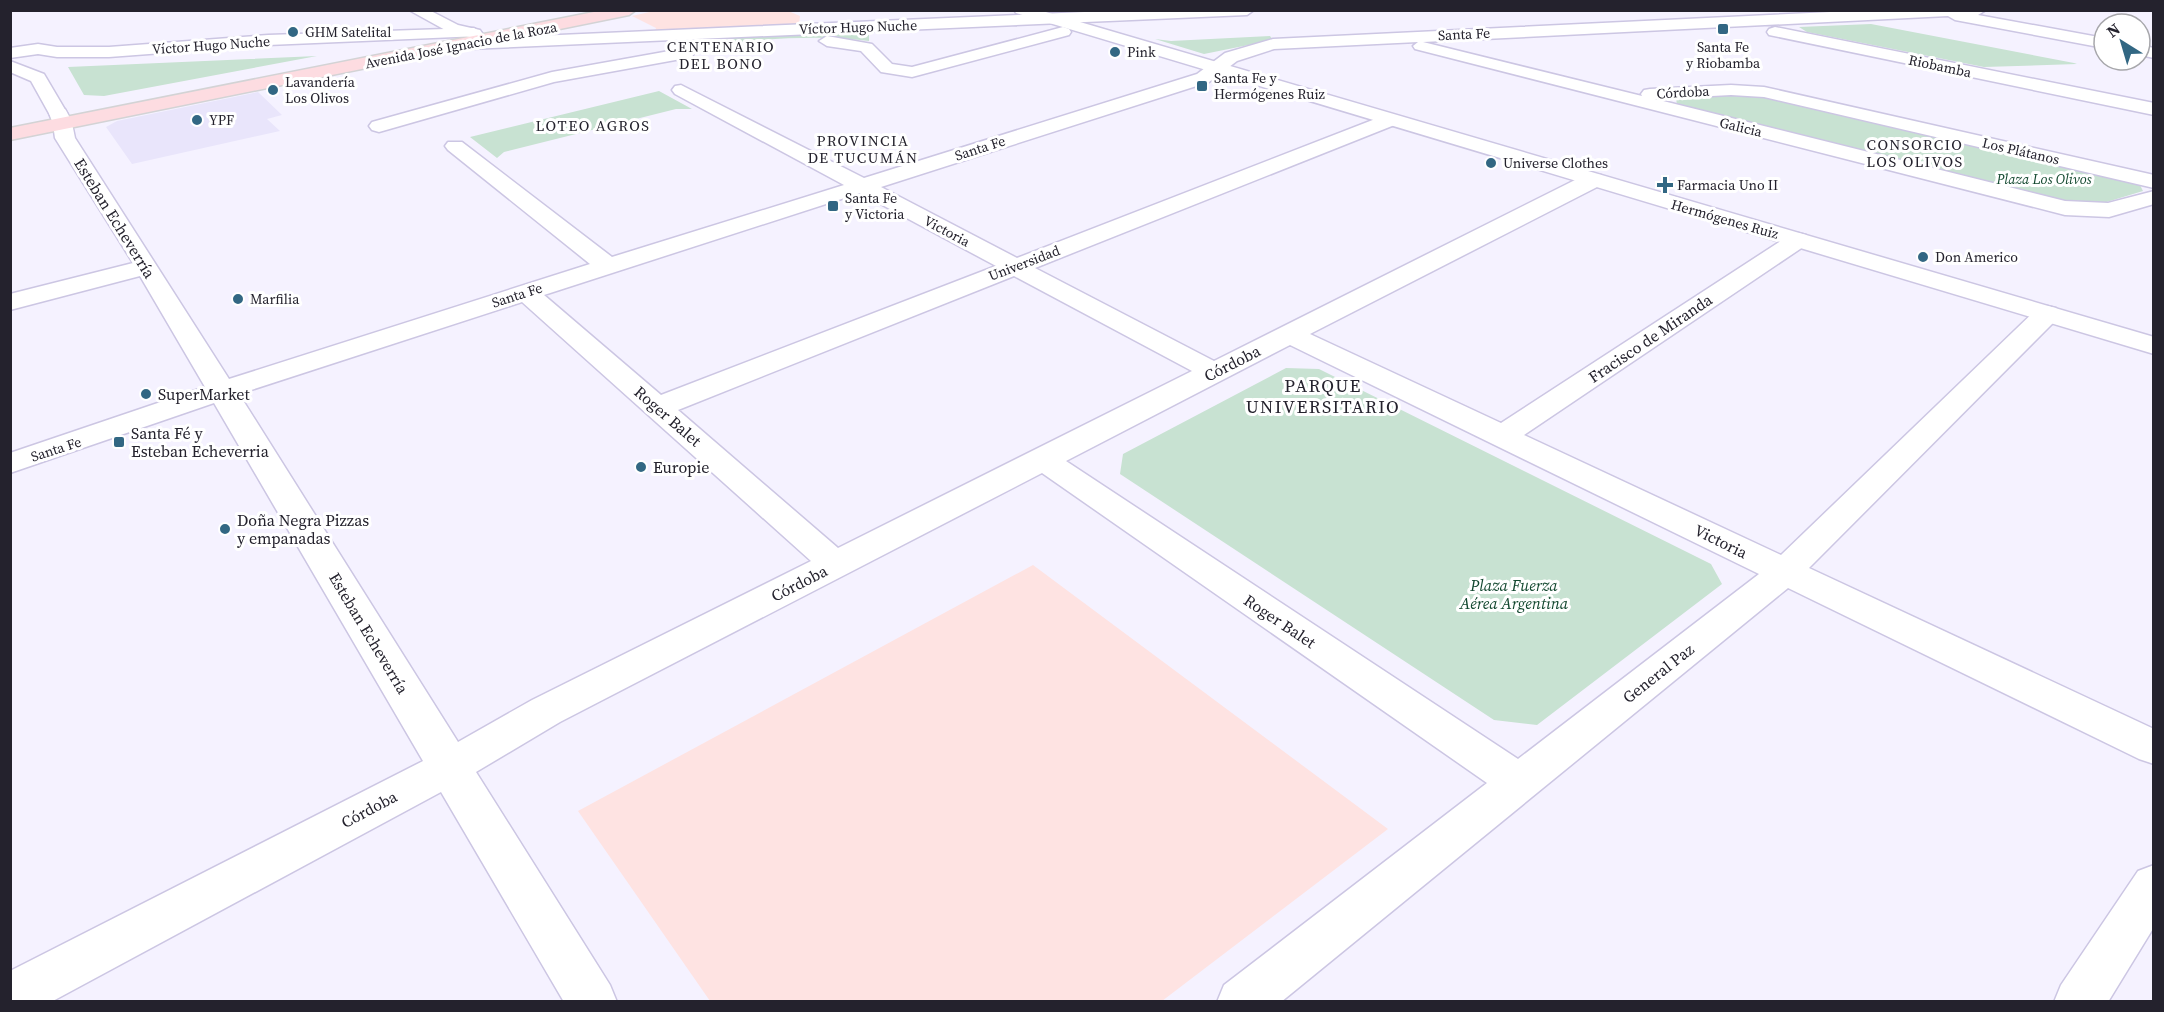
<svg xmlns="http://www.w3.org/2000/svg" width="2164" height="1012" viewBox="0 0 2164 1012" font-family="'Source Serif 4',serif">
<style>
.built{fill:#e9e5fb}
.industrial{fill:#fee3e2}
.green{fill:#c8e2d2}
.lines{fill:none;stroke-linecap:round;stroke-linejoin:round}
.minor-casing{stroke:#ccc6e3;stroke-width:3}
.tertiary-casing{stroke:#ccc6e3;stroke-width:3}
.primary-casing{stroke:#d3d3d5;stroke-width:3}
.minor{fill:#fff;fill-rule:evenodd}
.tertiary{fill:#fff;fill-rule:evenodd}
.primary{fill:#fddce1;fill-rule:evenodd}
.poi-dot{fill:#326783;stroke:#fff;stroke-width:2}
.labels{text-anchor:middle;stroke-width:6;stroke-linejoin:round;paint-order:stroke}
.far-street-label{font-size:14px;fill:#24222d;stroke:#fff}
.far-poi-label{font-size:14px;fill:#24222d;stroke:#fff;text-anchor:start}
.far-park-label{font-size:14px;font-style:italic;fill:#11472e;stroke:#fff}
.far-neighbourhood-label{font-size:15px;letter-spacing:1.5px;fill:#24222d;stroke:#fff}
.street-label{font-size:16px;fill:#24222d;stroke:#fff}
.poi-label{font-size:16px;fill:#24222d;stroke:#fff;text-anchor:start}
.park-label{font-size:16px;font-style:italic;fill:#11472e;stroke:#fff}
.neighbourhood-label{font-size:18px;letter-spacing:1.5px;fill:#24222d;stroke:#fff}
</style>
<rect width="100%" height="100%" fill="#f5f2ff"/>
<!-- built -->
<path class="built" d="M 258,92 L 282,115 L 267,119 L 280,131 L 132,164 L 106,127 L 117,121 Z"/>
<!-- industrial -->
<path class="industrial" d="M 658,10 L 786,10 L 800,16 L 799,25 L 655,31 L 656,28 L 632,16 Z
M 1033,565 L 1388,829 L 1162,1001 L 710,1001 L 578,811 Z"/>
<!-- green -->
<path class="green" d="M 1871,24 L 2074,63 L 2077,64 L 1984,67 L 1807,32 L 1799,27 Z
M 869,32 L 869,41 C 807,33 744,41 682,49 L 686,40 Z
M 1270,36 L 1273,40 L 1204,54 L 1155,39 L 1171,41 Z
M 317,56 L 104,96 L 84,95 L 68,67 Z
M 659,91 L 692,109 L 676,109 L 504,152 L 497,158 L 470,137 Z
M 1752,94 L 2131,181 L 2140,185 L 2143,191 L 2100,204 L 2066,204 L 1677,106 L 1676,97 Z
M 1286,368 L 1319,369 L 1711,564 L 1722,584 L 1537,725 L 1494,720 L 1120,474 L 1123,454 Z"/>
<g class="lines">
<defs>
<path id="minor" d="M 409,10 L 429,10 L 458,25 L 480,30 L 482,33 L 474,38 L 447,31 Z
M 1130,10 L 1254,10 L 1247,15 L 468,49 L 460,44 L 468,39 Z
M 1873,10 L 1986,10 L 1978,15 L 2104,38 L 2104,48 L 1955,20 L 1948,16 L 1423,42 L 1642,96 L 1641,94 L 1644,90 L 1650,89 L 1731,85 L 1764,87 L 2154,175 L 2154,188 L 1764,97 L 1731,95 L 1655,99 L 2065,201 L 2108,203 L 2154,191 L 2154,204 L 2109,217 L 2065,215 L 1415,49 L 1413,46 L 1418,42 L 1274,49 L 1237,61 L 1209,82 L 881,187 L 1017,258 L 1383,116 L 1397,116 L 1400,120 L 1397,124 L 1035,268 L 1214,361 L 1585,175 L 1593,174 L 1601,175 L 1604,180 L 1601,185 L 1310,334 L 1501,423 L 1790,235 L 1798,233 L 1806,235 L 1810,240 L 1806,245 L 1524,435 L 1781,555 L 2038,308 L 2047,306 L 2056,308 L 2060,314 L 2056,320 L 1809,568 L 2154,729 L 2154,764 L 2139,759 L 1788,588 L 1281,1002 L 1217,1002 L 1224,985 L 1487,783 L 1042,473 L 560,722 L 476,772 L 610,985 L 617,1002 L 564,1002 L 441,792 L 51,1002 L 10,1002 L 10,971 L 423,761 L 214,403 L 10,473 L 10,453 L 205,387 L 140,276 L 10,310 L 10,294 L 133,263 L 55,138 L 53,124 L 49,113 L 51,109 L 65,109 C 71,118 73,127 75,138 L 229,379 L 590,264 L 448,150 L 445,146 L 448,142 L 462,142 L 612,257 L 844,185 L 675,94 L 672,90 L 675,86 L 681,85 L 864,178 L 1197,74 L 1225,53 L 1273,39 ZM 860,193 L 996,266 L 661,395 L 544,295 ZM 1014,276 L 1192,371 L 838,548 L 678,410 ZM 522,302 L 811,561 L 532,700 L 458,742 L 239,394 ZM 1290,345 L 1759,574 L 1518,759 L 1066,461 Z
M 1063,27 L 1069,29 L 1071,32 L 1069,35 L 912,77 L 881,72 L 861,51 L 827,46 L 819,41 L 827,36 L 872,44 L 892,64 L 912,67 Z
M 1775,27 L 2154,103 L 2154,115 L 1769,35 L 1767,32 L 1769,29 Z
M 2140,45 L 2154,48 L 2154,58 L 2140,55 Z
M 686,48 L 694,53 L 692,57 L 554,82 L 379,132 L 372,130 L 369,126 L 372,122 L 552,72 Z
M 2154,865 L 2154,927 L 2108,1002 L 2054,1002 L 2061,985 L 2138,871 Z"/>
<path id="tertiary" d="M 1014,10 L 1039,10 L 2154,337 L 2154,354 L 1016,13 Z
M 474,28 L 482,33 L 480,36 L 268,45 L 109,57 L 57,57 L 38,54 L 10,58 L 10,48 L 38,44 L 57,47 L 109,47 L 268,35 Z
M 10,61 L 44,74 L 67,113 L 65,117 L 51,117 L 31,81 L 10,72 Z"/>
<path id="primary" d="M 604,10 L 636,10 L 629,15 L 10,140 L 10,128 Z"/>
</defs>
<!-- minor casing -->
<use href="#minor" class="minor-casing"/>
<!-- tertiary casing -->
<use href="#tertiary" class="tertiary-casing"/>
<!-- primary casing -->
<use href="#primary" class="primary-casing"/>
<!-- minor -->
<use href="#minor" class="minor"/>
<!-- tertiary -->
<use href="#tertiary" class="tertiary"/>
<!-- primary -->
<use href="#primary" class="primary"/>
</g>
<!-- markers -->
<g class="poi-dot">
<rect x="1717" y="23" width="12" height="12" rx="3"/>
<circle cx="293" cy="32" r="6"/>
<circle cx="1115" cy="52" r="6"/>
<rect x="1196" y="80" width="12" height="12" rx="3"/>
<circle cx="273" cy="90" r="6"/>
<circle cx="197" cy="120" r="6"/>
<circle cx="1491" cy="163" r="6"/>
<path d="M1662 176h6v6h6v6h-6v6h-6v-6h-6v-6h6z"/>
<rect x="827" y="200" width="12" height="12" rx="3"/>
<circle cx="1923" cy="257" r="6"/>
<circle cx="238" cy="299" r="6"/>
<circle cx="146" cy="394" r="6"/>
<rect x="113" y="436" width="12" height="12" rx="3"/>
<circle cx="641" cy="467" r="6"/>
<circle cx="225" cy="529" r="6"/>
</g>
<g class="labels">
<!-- far-street labels -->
<g class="far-street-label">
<text transform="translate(858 27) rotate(-2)" y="5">Víctor Hugo Nuche</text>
<text transform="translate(1464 34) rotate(-3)" y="5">Santa Fe</text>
<text transform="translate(211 45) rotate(-4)" y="5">Víctor Hugo Nuche</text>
<text transform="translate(461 45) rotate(-11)" y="5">Avenida José Ignacio de la Roza</text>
<text transform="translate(1940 66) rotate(12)" y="5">Riobamba</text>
<text transform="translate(1683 92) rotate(-3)" y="5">Córdoba</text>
<text transform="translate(1741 127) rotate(14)" y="5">Galicia</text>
<text transform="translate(980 148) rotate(-18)" y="5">Santa Fe</text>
<text transform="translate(2021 151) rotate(13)" y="5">Los Plátanos</text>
<text transform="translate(1725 219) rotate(16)" y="5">Hermógenes Ruiz</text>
<text transform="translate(947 231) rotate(28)" y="5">Victoria</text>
<text transform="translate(1024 263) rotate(-21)" y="5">Universidad</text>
<text transform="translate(517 295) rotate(-18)" y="5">Santa Fe</text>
<text transform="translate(56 449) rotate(-18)" y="5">Santa Fe</text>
</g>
<!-- far-poi labels -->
<g class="far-poi-label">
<text x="305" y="37">GHM Satelital</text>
<text x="1723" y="52" text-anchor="middle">Santa Fe<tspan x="1723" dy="16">y Riobamba</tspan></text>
<text x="1127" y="57">Pink</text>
<text x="1214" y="83">Santa Fe y<tspan x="1214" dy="16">Hermógenes Ruiz</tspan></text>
<text x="285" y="87">Lavandería<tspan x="285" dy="16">Los Olivos</tspan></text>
<text x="209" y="125">YPF</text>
<text x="1503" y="168">Universe Clothes</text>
<text x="1677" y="190">Farmacia Uno II</text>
<text x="845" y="203">Santa Fe<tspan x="845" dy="16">y Victoria</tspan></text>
<text x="1935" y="262">Don Americo</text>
<text x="250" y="304">Marfilia</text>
</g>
<!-- far-park labels -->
<g class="far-park-label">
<text x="2044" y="184">Plaza Los Olivos</text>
</g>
<!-- far-neighbourhood labels -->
<g class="far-neighbourhood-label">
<text x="721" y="52">CENTENARIO<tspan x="721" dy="17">DEL BONO</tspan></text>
<text x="593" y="131">LOTEO AGROS</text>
<text x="863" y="146">PROVINCIA<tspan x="863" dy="17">DE TUCUMÁN</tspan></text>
<text x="1915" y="150">CONSORCIO<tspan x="1915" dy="17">LOS OLIVOS</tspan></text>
</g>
<!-- street labels -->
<g class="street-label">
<text transform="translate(115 218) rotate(58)" y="6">Esteban Echeverría</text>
<text transform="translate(1650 338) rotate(-34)" y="6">Fracisco de Miranda</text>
<text transform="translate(1232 363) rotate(-27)" y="6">Córdoba</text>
<text transform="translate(668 416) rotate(41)" y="6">Roger Balet</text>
<text transform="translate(1721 541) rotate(26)" y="6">Victoria</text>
<text transform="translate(799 583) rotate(-27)" y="6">Córdoba</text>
<text transform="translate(1280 621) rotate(34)" y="6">Roger Balet</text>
<text transform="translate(369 633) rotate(59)" y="6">Esteban Echeverría</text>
<text transform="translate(1658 673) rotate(-38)" y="6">General Paz</text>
<text transform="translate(369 809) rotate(-28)" y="6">Córdoba</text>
</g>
<!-- poi labels -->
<g class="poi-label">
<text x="158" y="400">SuperMarket</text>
<text x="131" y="439">Santa Fé y<tspan x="131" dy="18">Esteban Echeverria</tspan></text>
<text x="653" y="473">Europie</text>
<text x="237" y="526">Doña Negra Pizzas<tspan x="237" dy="18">y empanadas</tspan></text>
</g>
<!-- park labels -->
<g class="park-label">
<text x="1514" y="591">Plaza Fuerza<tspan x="1514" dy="18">Aérea Argentina</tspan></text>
</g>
<!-- neighbourhood labels -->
<g class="neighbourhood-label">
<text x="1323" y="392">PARQUE<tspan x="1323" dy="21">UNIVERSITARIO</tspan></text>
</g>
</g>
<!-- border -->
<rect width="2164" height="1012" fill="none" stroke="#24222d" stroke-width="24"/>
<!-- north arrow -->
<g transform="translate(2122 42) rotate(323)"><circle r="28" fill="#ffffff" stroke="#a7a7ab" stroke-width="1.5"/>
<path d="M0-4.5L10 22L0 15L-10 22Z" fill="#326783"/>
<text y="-9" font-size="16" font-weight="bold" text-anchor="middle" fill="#24222d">N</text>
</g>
</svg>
